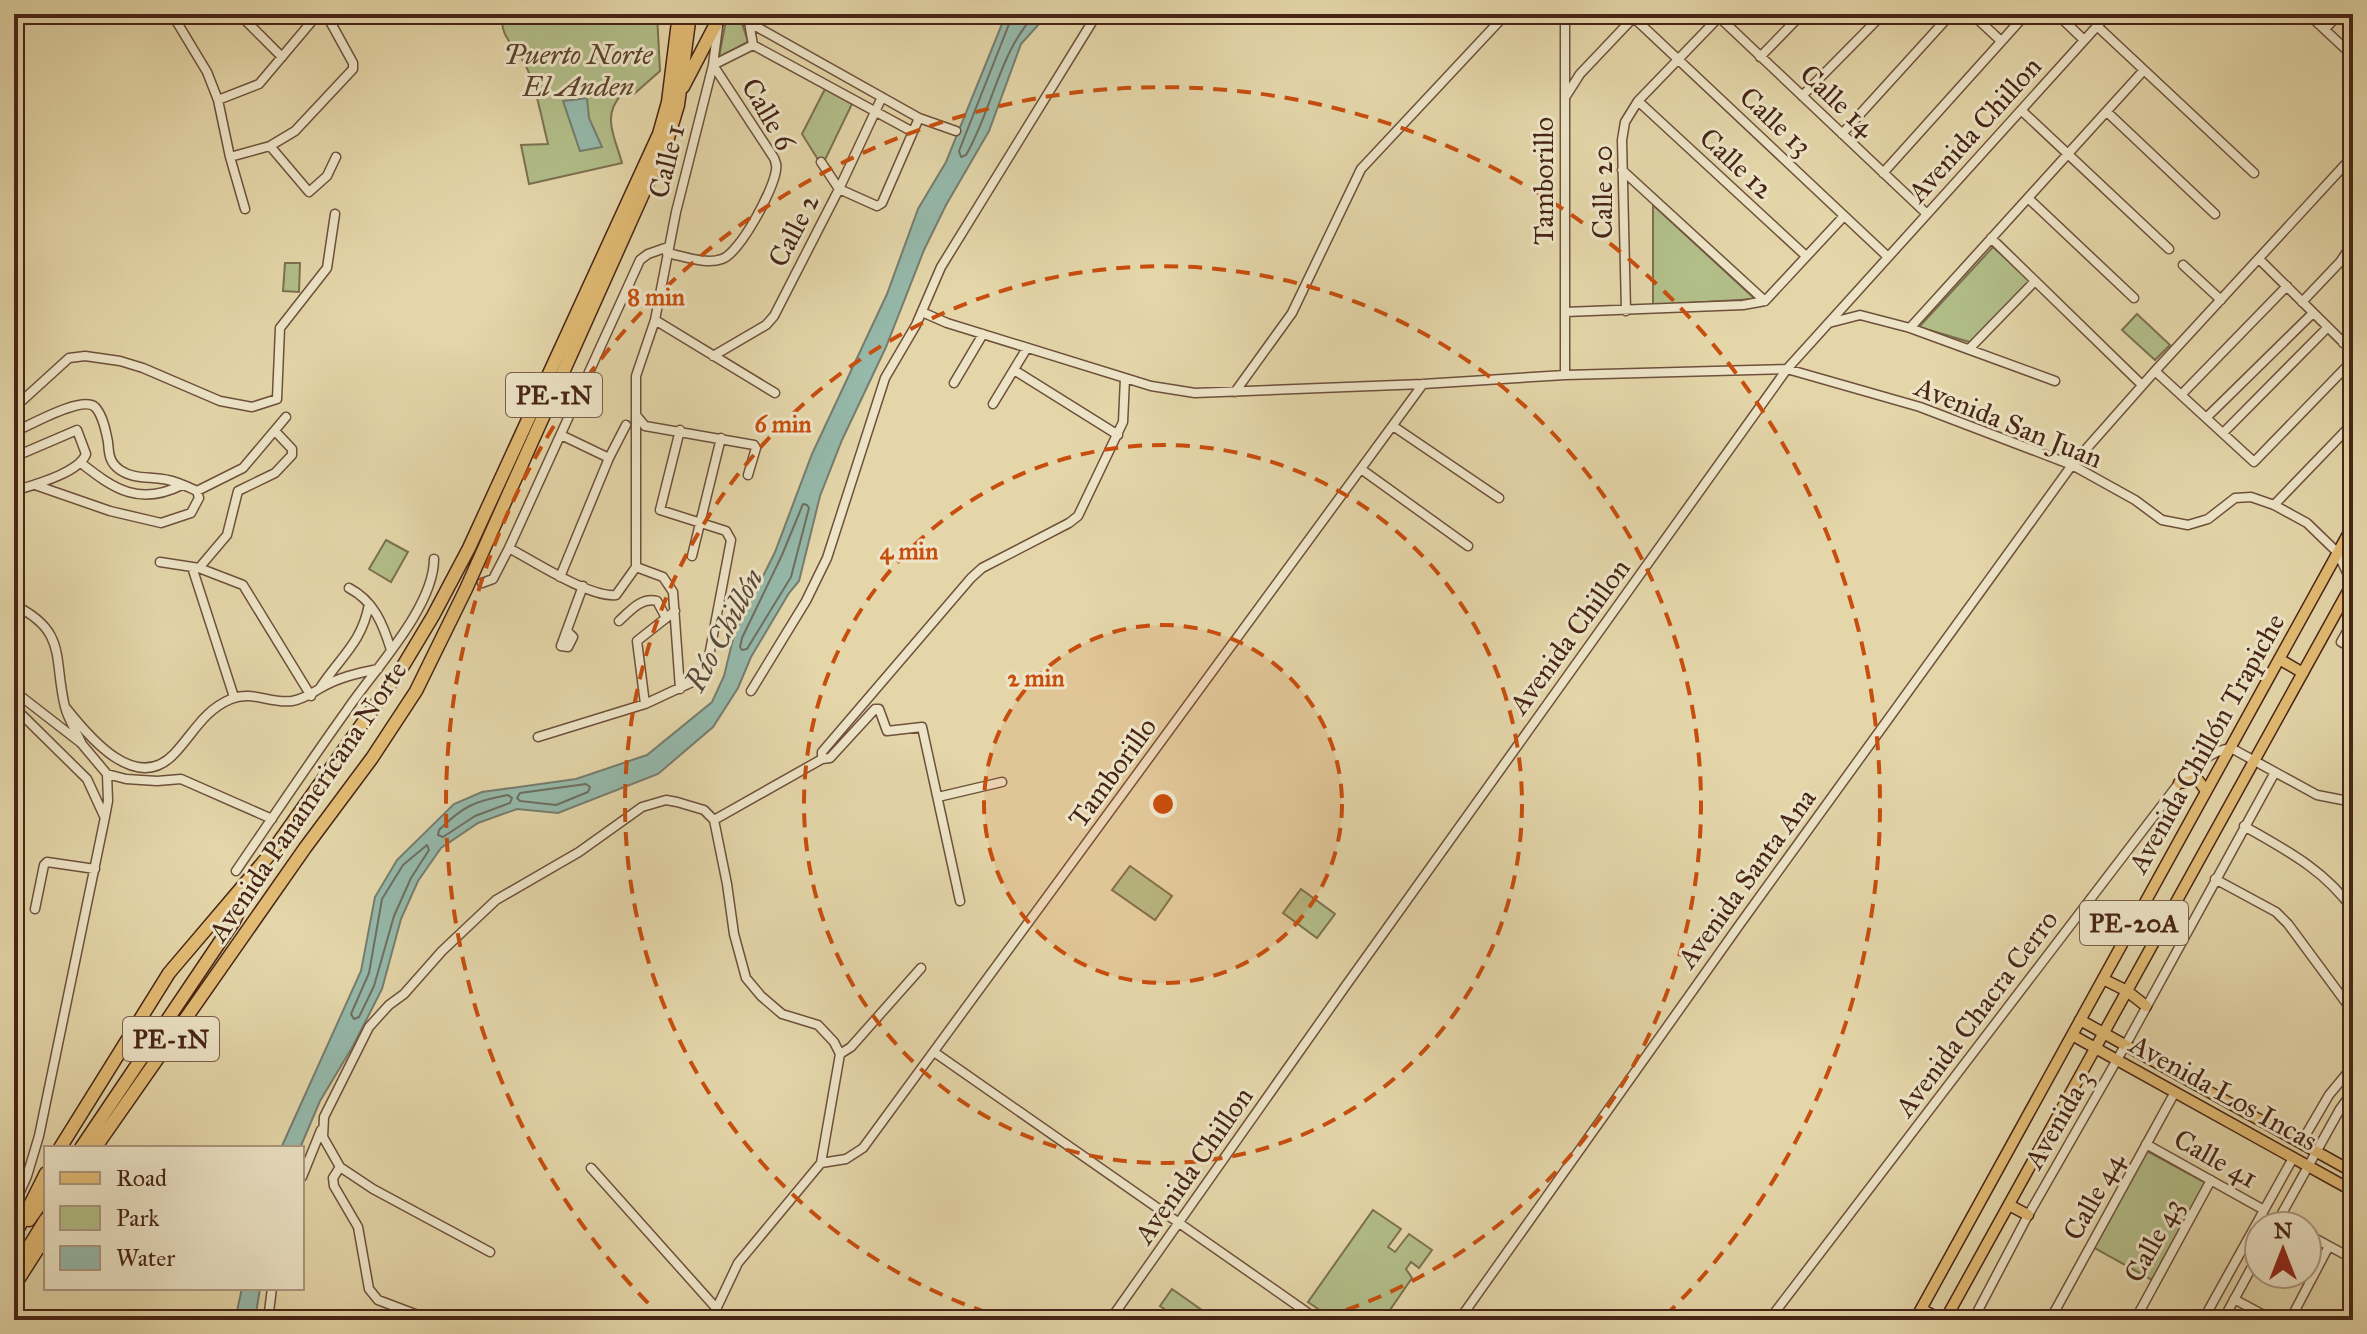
<svg xmlns="http://www.w3.org/2000/svg" width="2367" height="1334" viewBox="0 0 2367 1334" font-family="'IM FELL Great Primer',serif">
<style>
.green{fill:#b2be89;stroke:#7c7150;stroke-width:2}
.water{fill:#95b9ab;stroke:#767d6f;stroke-width:2}
.lines{fill:none;stroke-linecap:round;stroke-linejoin:round}
.shore{stroke:#6e6e60;stroke-width:2}
.minor-casing{stroke:#6e503b;stroke-width:11}
.major-casing{stroke:#472416;stroke-width:13}
.highway-casing{stroke:#472416;stroke-width:15}
.minor{stroke:#ede4c7;stroke-width:8}
.major{stroke:#e2bb74;stroke-width:10}
.highway{stroke:#e2bb74;stroke-width:12}
.ring{fill:none;stroke:#c84e0e;stroke-width:4;stroke-dasharray:14 10}
.labels{text-anchor:middle;stroke-width:6;stroke-linejoin:round;paint-order:stroke}
.shield{fill:#ede4c7;stroke:#795e4b;stroke-width:2}
.shield-label{font-size:26px;font-weight:bold;fill:#472416}
.park-label{font-size:28px;font-style:italic;fill:#5c432d;stroke:#ede4c7}
.street-label{font-size:28px;fill:#472416;stroke:#ede4c7}
.water-label{font-size:30px;font-style:italic;fill:#5a493b;stroke:#ede4c7}
.centre{fill:#c84e0e;stroke:#ede4c7;stroke-width:4}
.ring-label{font-size:24px;text-anchor:middle;font-weight:bold;fill:#c84e0e;stroke:#ede4c7;stroke-width:6;stroke-linejoin:round;paint-order:stroke}
</style>
<rect width="100%" height="100%" fill="#e4d6a9"/>
<filter id="stains"><feTurbulence type="fractalNoise" baseFrequency=".0025" numOctaves="4"/><feColorMatrix values="0 0 0 0 .2 0 0 0 0 .09 0 0 0 0 .02 0 0 0 .5 -.17"/></filter>
<radialGradient id="worn" r=".72"><stop offset=".6" stop-color="#630" stop-opacity="0"/><stop offset="1" stop-color="#630" stop-opacity=".3"/></radialGradient>
<!-- green -->
<path class="green" d="M 504,14 L 549,14 L 574,22 L 593,14 L 657,14 L 660,71 L 634,94 L 622,94 C 601,116 615,137 622,163 L 529,184 L 521,145 L 548,144 C 542,120 536,86 525,64 C 517,49 496,33 504,14 Z
M 734,19 L 742,23 L 748,42 L 719,57 L 726,20 Z
M 825,89 L 852,104 L 822,166 L 802,134 Z
M 1653,205 L 1755,299 L 1653,305 Z
M 1993,247 L 2031,282 L 1973,343 L 1919,327 Z
M 285,263 L 300,263 L 299,292 L 283,291 Z
M 2137,314 L 2170,345 L 2155,360 L 2122,330 Z
M 386,540 L 408,552 L 391,582 L 369,569 Z
M 1130,866 L 1172,896 L 1155,920 L 1112,890 Z
M 1301,889 L 1335,914 L 1317,938 L 1283,913 Z
M 2147,1151 L 2206,1183 L 2152,1280 L 2093,1247 Z
M 1373,1210 L 1401,1229 L 1388,1247 L 1395,1252 L 1409,1234 L 1432,1250 L 1419,1268 L 1411,1262 L 1406,1269 L 1412,1278 L 1383,1320 L 1334,1320 L 1308,1302 Z
M 1172,1289 L 1206,1313 L 1201,1320 L 1180,1320 L 1160,1306 Z"/>
<!-- water -->
<path class="water" d="M 1006,14 L 1048,14 L 1021,44 L 989,131 L 946,205 L 924,250 L 886,347 L 842,440 L 820,496 L 799,581 L 789,593 L 751,657 L 738,688 L 713,727 L 658,774 L 558,813 L 517,809 L 478,823 L 441,848 L 418,881 L 401,919 L 382,989 L 353,1046 L 320,1101 L 300,1148 L 281,1148 L 361,971 L 375,897 L 397,860 L 454,804 L 482,792 L 576,779 L 647,755 L 712,702 L 724,676 L 734,635 L 775,552 L 812,454 L 887,294 L 918,209 L 946,162 Z
M 587,98 L 589,118 L 602,147 L 580,151 L 563,101 Z
M 242,1288 L 260,1288 L 255,1320 L 235,1320 Z"/>
<g class="lines">
<!-- shore -->
<path class="shore" d="M 1013,14 L 959,151 L 961,157 L 966,155 C 992,111 1000,49 1036,14
M 803,504 L 807,505 L 809,508 L 791,577 L 747,649 L 742,650 L 740,647 L 742,638 L 782,555 Z
M 586,784 L 590,787 L 588,792 L 556,805 L 520,801 L 517,798 L 520,793 Z
M 508,795 L 512,798 L 510,803 L 475,816 L 443,837 L 438,835 L 439,830 C 463,806 475,801 508,795 Z
M 427,845 L 429,850 L 411,878 L 394,916 L 374,986 L 359,1017 L 354,1019 L 351,1014 L 369,973 L 382,899 L 403,865 Z"/>
<defs>
<path id="minor" d="M 172,14 L 207,72 L 218,100 L 230,157 L 245,209
M 239,14 L 282,57
M 568,14 L 581,14
M 734,14 L 919,118 L 956,131
M 1565,14 L 1565,375
M 1972,14 L 2001,41
M 2057,14 L 2084,40
M 2308,14 L 2353,56
M 1633,17 L 1888,257
M 1719,17 L 1927,214
M 2097,26 L 2254,173
M 2325,29 L 2339,14
M 753,45 L 913,132
M 1760,57 L 1802,14
M 713,65 L 753,45 L 749,22 L 751,14
M 1566,96 L 1580,74 L 1635,16
M 1802,96 L 1883,14
M 218,100 L 259,84 L 318,14
M 1638,101 L 1806,256
M 2021,110 L 2169,249
M 2107,112 L 2215,214
M 1842,134 L 1951,14
M 270,146 L 309,192 L 327,176 L 336,157
M 230,157 L 270,146 L 295,131 L 353,69 L 353,63 L 326,14
M 821,162 L 839,189 L 877,206 L 882,203 L 919,118
M 1622,170 L 1765,301
M 1883,173 L 2026,14
M 2028,198 L 2134,298
M 1991,238 L 2142,385
M 667,253 C 683,256 706,265 722,259 C 740,253 774,189 776,170 C 777,165 776,163 774,158 L 713,65
M 2260,260 L 2353,352
M 2183,265 L 2221,300
M 2302,302 L 2340,262 L 2353,243
M 1626,311 L 1622,140 L 1625,122 L 1638,101 L 1722,14
M 922,312 L 947,323 L 1151,386 L 1195,393 L 1423,384 L 1565,375 L 1787,369 L 1920,407 L 2072,465 L 2135,500 L 2162,520 L 2188,525 L 2208,519 L 2235,498 L 2251,497 L 2274,505 L 2307,523 L 2338,553 L 2353,586
M 1565,312 L 1743,305 L 1765,301 L 1844,216
M 655,320 L 775,393
M 1829,323 L 1860,315 L 1910,328 L 2055,381
M 1910,328 L 2144,70
M 2343,343 L 2353,332
M 1969,349 L 2035,281
M 713,356 L 766,325 L 774,316 L 839,189 L 882,97
M 1014,370 L 1118,435
M 2155,371 L 2254,462 L 2353,360
M 954,383 L 983,334
M 1235,392 L 1292,313 L 1361,169 L 1506,14
M 2181,395 L 2287,286
M 993,404 L 1027,348
M 14,408 L 69,358 L 85,356 L 120,361 L 143,368 L 220,401 L 252,407 L 277,399 L 280,328 L 327,268 L 335,214
M 636,415 L 645,426 L 754,445 L 756,448 L 748,475
M 2206,418 L 2313,313
M 1393,426 L 1499,498
M 14,432 C 29,426 82,395 95,407 C 103,415 106,432 108,442 C 109,454 109,462 120,470 C 135,480 151,476 168,480 C 178,482 188,487 197,491 L 199,498 L 191,513 L 161,523 L 110,511 L 35,485
M 2223,433 L 2328,327
M 561,435 L 609,458
M 14,457 L 77,430 L 86,454 C 79,473 33,485 14,491
M 81,463 C 115,490 140,506 182,485
M 1361,469 L 1468,546
M 197,491 L 243,468 L 286,417
M 2274,505 L 2353,423
M 509,548 C 533,561 590,598 616,595 L 636,567 L 636,376 L 655,320 L 676,212 L 713,65 L 718,26
M 692,556 L 721,438
M 160,562 L 199,568 L 243,585 L 311,696
M 192,567 L 234,697
M 636,567 L 663,577 L 673,592 L 680,689
M 199,568 L 227,535 L 238,491 L 275,473 L 292,455 L 292,449 L 275,431
M 560,577 L 609,458 L 626,425
M 482,583 L 493,579 L 509,548 L 640,260 L 648,254 L 668,247
M 349,588 C 374,601 383,624 391,650
M 14,605 C 68,631 53,658 65,707 C 68,719 76,731 81,742
M 619,621 C 630,611 641,597 657,601 L 665,616
M 2353,621 L 2341,642 L 2353,648
M 567,631 L 573,637 L 568,647 L 561,646 L 583,586
M 320,688 C 340,657 362,643 369,604
M 14,691 L 81,743 L 107,774 L 126,779 L 157,781 L 181,779 L 272,819
M 751,691 L 806,601 L 827,558 L 885,378 L 916,325 L 941,267 L 1097,14
M 645,704 L 637,641 L 675,611
M 14,707 L 87,779 L 104,816
M 66,708 C 89,737 136,794 174,754 C 193,734 204,710 231,699 C 252,690 270,704 292,701 C 303,699 310,694 319,689 C 336,678 358,673 378,669
M 538,737 L 645,704 L 703,677 L 706,672 L 731,540 L 726,531 L 660,510 L 680,430
M 822,759 L 830,758 L 875,709 L 879,709 L 887,731 L 922,727 L 960,901
M 938,797 L 1002,782
M 714,820 L 822,759 L 822,752 L 971,578 L 982,568 L 1069,523 L 1078,516 L 1123,422 L 1125,378
M 2244,826 C 2286,850 2325,870 2353,910
M 236,871 C 273,817 309,763 347,710 C 374,670 434,607 434,559
M 2215,879 L 2276,912 L 2288,924 L 2353,1012
M 35,909 L 44,865 L 47,862 L 95,869
M 934,1052 L 1318,1320
M 840,1054 L 851,1047 L 921,968
M 2301,1143 L 2329,1095 L 2353,1066
M 2146,1144 L 2264,1210
M 821,1163 L 846,1159 L 863,1148 L 1423,384
M 340,1167 L 333,1178 L 334,1186 L 358,1227 L 369,1289 L 378,1300 L 431,1320
M 591,1168 L 717,1309
M 302,1177 L 321,1130
M 14,1205 L 27,1176 L 39,1136 L 105,817 L 108,801 L 107,774
M 2279,1218 L 2293,1226
M 2275,1226 L 2340,1109 L 2353,1091
M 2307,1234 L 2353,1259
M 490,1252 L 373,1189 L 340,1167 L 323,1137 L 324,1117 L 369,1027 L 389,1005 L 404,994 L 442,951 L 496,900 L 579,852 L 642,807 L 666,800 L 677,802 L 704,810 L 714,820 L 727,884 L 734,934 L 746,978 L 761,996 L 782,1014 L 818,1025 L 834,1042 L 840,1054 L 821,1163 L 738,1263 L 711,1320
M 2234,1299 L 2273,1320
M 2055,1311 L 2070,1320
M 268,1320 L 272,1288
M 1110,1320 L 1347,984 L 1787,369 L 2108,14
M 1459,1320 L 1740,924 L 2072,465 L 2155,371 L 2353,156
M 1769,1320 L 2179,783 C 2193,768 2209,751 2231,748 L 2317,795 L 2353,802
M 1973,1320 L 2026,1219 L 2130,1037 L 2274,774
M 2050,1320 L 2175,1092
M 2135,1320 L 2211,1180
M 2203,1320 L 2293,1158
M 2223,1320 L 2259,1254
M 2290,1320 L 2329,1246"/>
<path id="major" d="M 2279,659 L 2303,673
M 2179,783 L 2198,780 L 2206,791
M 2134,923 L 2158,935
M 2103,979 L 2127,991 L 2146,1006
M 2080,1020 L 2353,1172
M 2072,1035 L 2353,1191
M 2009,1205 L 2028,1215
M 14,1288 L 46,1238
M 1921,1309 L 1942,1320
M 1915,1320 L 2353,525
M 1945,1320 L 2353,582"/>
<path id="highway" d="M 683,87 L 719,18
M 60,1148 L 169,973 L 271,853 L 403,666 L 433,616 L 469,548 L 659,134 L 668,102 L 679,14
M 81,1148 L 234,921 L 255,878
M 95,1148 L 305,848 L 372,758 L 416,691 L 466,589 L 668,138 L 678,105 L 690,14
M 29,1220 L 46,1196
M 14,1237 L 46,1173
M 14,1271 L 46,1219"/>
</defs>
<!-- minor casing -->
<use href="#minor" class="minor-casing"/>
<!-- major casing -->
<use href="#major" class="major-casing"/>
<!-- highway casing -->
<use href="#highway" class="highway-casing"/>
<!-- minor -->
<use href="#minor" class="minor"/>
<!-- major -->
<use href="#major" class="major"/>
<!-- highway -->
<use href="#highway" class="highway"/>
</g>
<!-- distance rings -->
<circle cx="1163" cy="804" r="179" fill="#c84e0e" fill-opacity=".12"/>
<g class="ring">
<circle cx="1163" cy="804" r="179"/>
<circle cx="1163" cy="804" r="359"/>
<path d="M1010 1320A538 538 0 1 1 1316 1320"/>
<path d="M665 1320A717 717 0 1 1 1661 1320"/>
</g>
<g class="labels">
<!-- shield labels -->
<g class="shield">
<rect x="506" y="373" width="96" height="44" rx="6"/>
<rect x="2080" y="901" width="108" height="44" rx="6"/>
<rect x="123" y="1017" width="96" height="44" rx="6"/>
</g>
<g class="shield-label">
<text x="554" y="404">PE-1N</text>
<text x="2134" y="932">PE-20A</text>
<text x="171" y="1048">PE-1N</text>
</g>
<!-- park labels -->
<g class="park-label">
<text x="578" y="64">Puerto Norte<tspan x="578" dy="32">El Anden</tspan></text>
</g>
<!-- street labels -->
<g class="street-label">
<text transform="translate(1838 100) rotate(43)" y="10">Calle 14</text>
<text transform="translate(769 114) rotate(60)" y="10">Calle 6</text>
<text transform="translate(1776 121) rotate(43)" y="10">Calle 13</text>
<text transform="translate(1974 129) rotate(-48)" y="10">Avenida Chillon</text>
<text transform="translate(666 161) rotate(-76)" y="10">Calle 1</text>
<text transform="translate(1737 163) rotate(43)" y="10">Calle 12</text>
<text transform="translate(1543 181) rotate(-90)" y="10">Tamborillo</text>
<text transform="translate(1602 192) rotate(-90)" y="10">Calle 20</text>
<text transform="translate(793 230) rotate(-63)" y="10">Calle 2</text>
<text transform="translate(2009 422) rotate(22)" y="10">Avenida San Juan</text>
<text transform="translate(1569 636) rotate(-54)" y="10">Avenida Chillon</text>
<text transform="translate(2206 743) rotate(-61)" y="10">Avenida Chillón Trapiche</text>
<text transform="translate(1112 772) rotate(-54)" y="10">Tamborillo</text>
<text transform="translate(307 801) rotate(-56)" y="10">Avenida Panamericana Norte</text>
<text transform="translate(1746 878) rotate(-54)" y="10">Avenida Santa Ana</text>
<text transform="translate(1976 1013) rotate(-53)" y="10">Avenida Chacra Cerro</text>
<text transform="translate(2224 1092) rotate(29)" y="10">Avenida Los Incas</text>
<text transform="translate(2058 1119) rotate(-60)" y="10">Avenida 3</text>
<text transform="translate(2216 1158) rotate(29)" y="10">Calle 41</text>
<text transform="translate(1193 1165) rotate(-55)" y="10">Avenida Chillon</text>
<text transform="translate(2093 1196) rotate(-61)" y="10">Calle 44</text>
<text transform="translate(2153 1240) rotate(-61)" y="10">Calle 43</text>
</g>
<!-- water labels -->
<g class="water-label">
<text transform="translate(724 630) rotate(-62)" y="10">Río Chillón</text>
</g>
</g>
<circle cx="1163" cy="804" r="12" class="centre"/>
<g class="ring-label">
<text x="656" y="305">8 min</text>
<text x="783" y="432">6 min</text>
<text x="909" y="559">4 min</text>
<text x="1036" y="686">2 min</text>
</g>
<!-- margin -->
<rect width="2367" height="1334" fill="none" stroke="#e4d6a9" stroke-width="48"/>
<rect x="16" y="16" width="2335" height="1302" fill="none" stroke="#472416" stroke-width="4"/>
<rect x="24" y="24" width="2319" height="1286" fill="none" stroke="#472416" stroke-width="2"/>
<!-- legend -->
<rect x="44" y="1146" width="260" height="144" fill="#ede4c7" stroke="#ab9780" stroke-width="2"/>
<rect x="60" y="1172" width="40" height="12" fill="#e2bb74" stroke="#ab9780" stroke-width="2"/>
<text x="116" y="1186" font-size="24" fill="#472416">Road</text>
<rect x="60" y="1206" width="40" height="24" fill="#b2be89" stroke="#ab9780" stroke-width="2"/>
<text x="116" y="1226" font-size="24" fill="#472416">Park</text>
<rect x="60" y="1246" width="40" height="24" fill="#95b9ab" stroke="#ab9780" stroke-width="2"/>
<text x="116" y="1266" font-size="24" fill="#472416">Water</text>
<!-- north arrow -->
<g transform="translate(2283 1250)"><circle r="38" fill="#ede4c7" stroke="#ab9780" stroke-width="2"/>
<path d="M0-6L14 30L0 20L-14 30Z" fill="#8f2418"/>
<text y="-12" font-size="22" font-weight="bold" text-anchor="middle" fill="#472416">N</text>
</g>
<rect width="100%" height="100%" filter="url(#stains)"/>
<rect width="100%" height="100%" fill="url(#worn)"/>
</svg>
